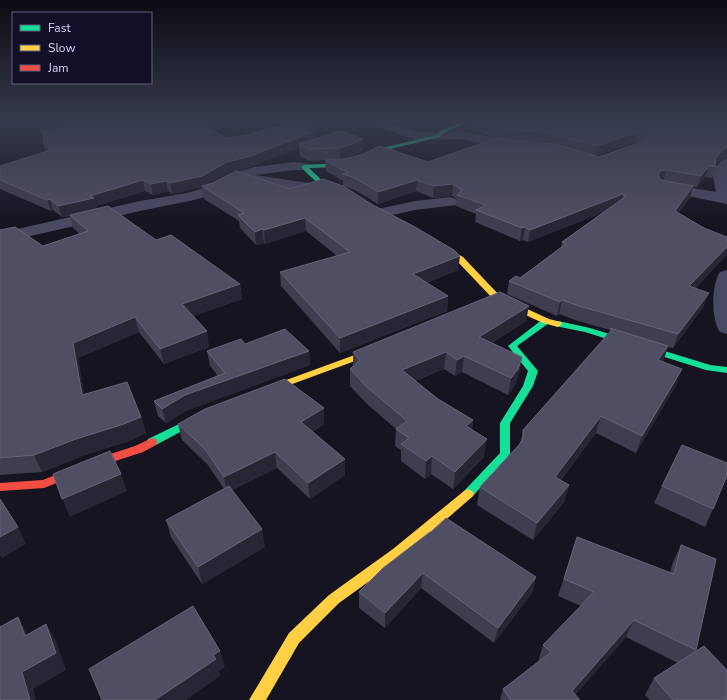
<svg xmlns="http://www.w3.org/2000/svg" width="727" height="700" viewBox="0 0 727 700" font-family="'Nunito Sans',sans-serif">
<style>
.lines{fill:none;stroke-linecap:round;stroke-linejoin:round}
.street{fill:#4a4962;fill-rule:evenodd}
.fast{fill:#16e098;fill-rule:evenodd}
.slow{fill:#ffcf43;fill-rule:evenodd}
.jam{fill:#f24e42;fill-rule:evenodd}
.wall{fill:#403d50;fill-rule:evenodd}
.shaded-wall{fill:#282635}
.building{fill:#504e63;stroke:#66637b}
</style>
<rect width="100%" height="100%" fill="#161421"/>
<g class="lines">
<!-- street -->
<path class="street" d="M 369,122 L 386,122 L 416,132 L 461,131 L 523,143 L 524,146 L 523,149 L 506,149 L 461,139 L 415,140 L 371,124 Z
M 727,159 L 727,204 L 663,191 L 658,190 L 656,187 L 658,184 L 663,183 L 716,192 L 712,171 L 722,160 Z
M 294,162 L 309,164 L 311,167 L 309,170 L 294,170 L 255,175 L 308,183 L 324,181 L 329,182 L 331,185 L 329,188 L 308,191 L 249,183 L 244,182 L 242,179 L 214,194 L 194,200 L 140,211 L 0,243 L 0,233 L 140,201 L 187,193 L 204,188 L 229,174 L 255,167 Z
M 451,197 L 456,199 L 459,202 L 456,205 L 415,210 L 379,218 L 373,216 L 371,213 L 373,210 L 415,201 Z
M 727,270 L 727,334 L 720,332 C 711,319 711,285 720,272 Z"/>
<!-- fast -->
<path class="fast" d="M 462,122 L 468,122 L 444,133 L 440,137 L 378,152 L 358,162 L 340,167 L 309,168 L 326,184 L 347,192 L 347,194 C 331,196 311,178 301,167 L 304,165 L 340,163 L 354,160 L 374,150 L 436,135 L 440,131 Z
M 546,318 L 550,321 L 549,323 L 517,346 L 538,371 L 533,386 L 510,423 L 510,454 L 472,497 L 468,499 L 464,497 L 462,494 L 464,491 L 500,453 L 500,423 L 523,386 L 528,371 L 508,346 L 543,319 Z
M 558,321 L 590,328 L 710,365 L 727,367 L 727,373 L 706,370 L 585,332 L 555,326 L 554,324 L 555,322 Z
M 206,411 L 210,412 L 211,414 L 210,416 L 156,445 L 148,445 L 147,442 L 148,439 Z"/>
<!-- slow -->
<path class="slow" d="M 434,240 L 463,257 L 501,297 L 549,319 L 561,322 L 562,324 L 558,327 L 543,323 L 495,301 L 457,261 L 432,243 L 432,241 Z
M 382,345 L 385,346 L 386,348 L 385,350 L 265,394 L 262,395 L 257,392 L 259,390 Z
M 468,489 L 472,491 L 474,494 L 472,497 L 403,557 L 339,603 L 299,643 L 266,700 L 249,700 L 289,633 L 329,595 L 393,549 L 464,491 Z"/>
<!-- jam -->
<path class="jam" d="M 152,438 L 156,439 L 157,442 L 156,445 L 143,452 L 97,467 L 44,488 L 0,491 L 0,483 L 43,480 L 89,461 L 135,446 Z"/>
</g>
<!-- wall -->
<path class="wall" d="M 474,122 L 727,122 L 727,158 L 721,159 L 715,165 L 716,167 L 712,178 L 705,177 L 697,187 L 693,187 L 690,198 L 678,213 L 695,288 L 704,306 L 673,348 L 668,347 L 663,362 L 676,385 L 636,453 L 596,433 L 561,480 L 569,485 L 564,502 L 533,540 L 477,505 L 480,487 L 519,445 L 521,441 L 523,430 L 609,332 L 610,330 L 575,320 L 559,314 L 557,316 L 507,294 L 509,281 L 520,278 L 561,247 L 562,242 L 604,212 L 528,242 L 523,240 L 520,241 L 475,222 L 476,214 L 456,206 L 457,199 L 452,196 L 433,198 L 416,191 L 378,204 L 355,190 L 343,186 L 343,181 L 326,171 L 325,160 L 309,161 L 300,156 L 299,147 L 252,166 L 229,173 L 206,185 L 213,183 L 458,270 L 426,283 L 448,296 L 447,311 L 340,353 L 281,286 L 280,272 L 337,256 L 306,231 L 265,244 L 264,243 L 256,245 L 240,228 L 239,221 L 204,199 L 202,187 L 172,194 L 168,191 L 153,195 L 145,191 L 96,206 L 97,209 L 240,284 L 242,299 L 193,316 L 209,347 L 164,364 L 139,332 L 78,358 L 84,395 L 141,417 L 146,433 L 129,441 L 82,456 L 42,472 L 0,475 L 0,230 L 43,246 L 80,234 L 73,228 L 70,216 L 62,217 L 53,210 L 51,211 L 0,189 L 0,166 L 46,152 L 43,142 L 226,138 L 315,139 L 363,150 L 350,157 L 342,159 L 428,162 L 507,140 L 549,144 L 541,142 L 506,140 L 473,131 ZM 635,142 L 640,143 L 599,157 L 596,156 Z
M 526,321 L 492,343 L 522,357 L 519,373 L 515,385 L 508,395 L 462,372 L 455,376 L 444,369 L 415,381 L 438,399 L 473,420 L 472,430 L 484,457 L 453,489 L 431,474 L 425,479 L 401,461 L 401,450 L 395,446 L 396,429 L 367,404 L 350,386 L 350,369 L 353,366 L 353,352 Z
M 245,344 L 309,351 L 310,365 L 188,410 L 166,423 L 158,416 L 154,401 L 218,376 L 210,366 L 207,351 Z
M 324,408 L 324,424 L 312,432 L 345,475 L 310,499 L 277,468 L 232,490 L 265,547 L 202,584 L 171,537 L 166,520 L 224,489 L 208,465 L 182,440 L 178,424 Z
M 662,486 L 713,509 L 705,527 L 654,503 Z
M 577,537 L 670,573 L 673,562 L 681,545 L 696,650 L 695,652 L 727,700 L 650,700 L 645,695 L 654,678 L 678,663 L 626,637 L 575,695 L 580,700 L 500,700 L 503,689 L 538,662 L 543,645 L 581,606 L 558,596 Z
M 383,568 L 536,577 L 532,593 L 494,643 L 421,588 L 385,628 L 359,608 L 359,592 Z"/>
<!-- shaded-wall -->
<path class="shaded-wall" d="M 315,131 L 315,141 L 299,144 L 299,147 L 252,166 L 229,173 L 203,187 L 172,194 L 170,183 Z
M 638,132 L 635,142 L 595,156 L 597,146 Z
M 363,139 L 363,150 L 350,157 L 340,160 L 339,148 Z
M 724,148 L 727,148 L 727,158 L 721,159 L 714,167 L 715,159 Z
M 709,166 L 705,177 L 697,187 L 701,176 Z
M 666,170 L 663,182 L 658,183 L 658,175 L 661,171 Z
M 143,180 L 145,191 L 96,206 L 97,209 L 62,217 L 58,206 L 90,196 Z
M 417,180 L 416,191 L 378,204 L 378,192 Z
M 166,181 L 168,191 L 153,195 L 151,184 Z
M 453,184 L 452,196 L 433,198 L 434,186 Z
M 693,186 L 690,198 L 671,223 L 675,211 Z
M 623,194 L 620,206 L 528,242 L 530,230 Z
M 50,199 L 53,210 L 51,211 L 47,200 Z
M 305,218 L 306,231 L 265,244 L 264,230 Z
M 525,227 L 523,240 L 520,241 L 522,228 Z
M 262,229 L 264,243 L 256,245 L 255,232 Z
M 727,247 L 727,255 L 685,300 L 689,286 Z
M 460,256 L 458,270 L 412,288 L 413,274 Z
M 240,284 L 242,299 L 185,319 L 182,304 Z
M 709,293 L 704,306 L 673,348 L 678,334 Z
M 448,296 L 447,311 L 340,353 L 340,338 Z
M 562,300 L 559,314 L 557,316 L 560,302 Z
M 529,306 L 526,321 L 477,353 L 479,337 Z
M 135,317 L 139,332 L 78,358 L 87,411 L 82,395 L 73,343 Z
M 207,331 L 209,347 L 164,364 L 160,349 Z
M 668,346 L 663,362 L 658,360 Z
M 309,351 L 310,365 L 188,410 L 166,423 L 162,409 L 185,395 Z
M 446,352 L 444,369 L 401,386 L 402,370 Z
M 464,356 L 462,372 L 455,376 L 457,360 Z
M 522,357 L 519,373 L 515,385 L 508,395 L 511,378 Z
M 682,369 L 676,385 L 636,453 L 642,436 Z
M 324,408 L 324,424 L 302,438 L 301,422 Z
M 601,416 L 596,433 L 550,494 L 555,477 Z
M 141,417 L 146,433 L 129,441 L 82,456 L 42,472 L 34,455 L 76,439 Z
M 473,420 L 471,437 L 466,426 Z
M 487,439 L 484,457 L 453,489 L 455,472 Z
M 275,452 L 277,468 L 227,493 L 224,477 Z
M 432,456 L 431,474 L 425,479 L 426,461 Z
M 345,459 L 345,475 L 310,499 L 308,483 Z
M 121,474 L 127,491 L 70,517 L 62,499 Z
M 569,485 L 564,502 L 533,540 L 537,523 Z
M 18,527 L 26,544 L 2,558 L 0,555 L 0,537 Z
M 262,529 L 265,547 L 202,584 L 198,567 Z
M 423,573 L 421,588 L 385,628 L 385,613 Z
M 536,577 L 532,593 L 494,643 L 498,628 Z
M 18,617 L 28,635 L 25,636 Z
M 634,620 L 626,637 L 571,700 L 572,691 Z
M 46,624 L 56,641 L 66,670 L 33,689 L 36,700 L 30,700 L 22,672 Z
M 220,651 L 225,667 L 219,671 L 220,676 L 186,700 L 155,700 L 213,655 Z"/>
<!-- building -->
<path class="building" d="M 79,122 L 200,122 L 226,138 L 251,134 L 294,122 L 311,122 L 315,131 L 251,156 L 227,162 L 202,176 L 170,183 L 166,181 L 151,184 L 143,180 L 90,196 L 94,198 L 58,206 L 50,199 L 47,200 L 0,180 L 0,166 L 51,150 L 43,142 L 43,131 Z
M 475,122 L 727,122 L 727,148 L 724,148 L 715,159 L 716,167 L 709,166 L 701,176 L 666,170 L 661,171 L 658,175 L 661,180 L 693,186 L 675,211 L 704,228 L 727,237 L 727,247 L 689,286 L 709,293 L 678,334 L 579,306 L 562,300 L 560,302 L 509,281 L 516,276 L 520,278 L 566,244 L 562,242 L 625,197 L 623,194 L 530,230 L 525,227 L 522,228 L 476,210 L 486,205 L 457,195 L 461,191 L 461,189 L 453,184 L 434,186 L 417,180 L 378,192 L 355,178 L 343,174 L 348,173 L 325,160 L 345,159 L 361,155 L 380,146 L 428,162 L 497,138 L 507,140 L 555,144 L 599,157 L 644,141 L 646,137 L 645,133 L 638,132 L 597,146 L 543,132 L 508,130 Z
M 341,131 L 363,139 L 350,145 L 339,148 L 309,149 L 299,144 Z
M 236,171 L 290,189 L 323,179 L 343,186 L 373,205 L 415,227 L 454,250 L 460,256 L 413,274 L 448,296 L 340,338 L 280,272 L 350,252 L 305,218 L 264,230 L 262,229 L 255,232 L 238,215 L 244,213 L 202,186 L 213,183 Z
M 108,206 L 156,240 L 171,235 L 240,284 L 182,304 L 207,331 L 160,349 L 135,317 L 73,343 L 82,395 L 127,382 L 141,417 L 124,424 L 76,439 L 34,455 L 0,458 L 0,230 L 15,227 L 43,246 L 88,231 L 70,215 Z
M 500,292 L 529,306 L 479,337 L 522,357 L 518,369 L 511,378 L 464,356 L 457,360 L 446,352 L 402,370 L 438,399 L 473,420 L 466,426 L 487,439 L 455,472 L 432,456 L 426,461 L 401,444 L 409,438 L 396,429 L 407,421 L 367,387 L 350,369 L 360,360 L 353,352 Z
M 610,328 L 668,346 L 658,360 L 682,369 L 642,436 L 601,416 L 555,477 L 569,485 L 537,523 L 480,487 L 519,445 L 523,438 L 523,430 L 612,330 Z
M 285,329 L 309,351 L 185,395 L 162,409 L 154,401 L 225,373 L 207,351 L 241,339 L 245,344 Z
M 285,379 L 324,408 L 301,422 L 345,459 L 308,483 L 275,452 L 224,477 L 205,449 L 178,424 L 205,409 Z
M 682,445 L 727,463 L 727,476 L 713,509 L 662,486 Z
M 110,451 L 121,474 L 62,499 L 53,474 Z
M 229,486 L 262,529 L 198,567 L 166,520 Z
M 0,499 L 18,527 L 0,537 Z
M 446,518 L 536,577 L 498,628 L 423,573 L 385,613 L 359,592 L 383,568 L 430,532 L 431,532 Z
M 577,537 L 674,574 L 681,545 L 716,559 L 696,650 L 634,620 L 572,691 L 580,700 L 511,700 L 503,689 L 551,652 L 543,645 L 594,592 L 564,579 Z
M 193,606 L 220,651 L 213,655 L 216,659 L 155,700 L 102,700 L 89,669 Z
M 18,617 L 25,636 L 46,624 L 56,653 L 22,672 L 30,700 L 0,700 L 0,627 Z
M 704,646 L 727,670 L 727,700 L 673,700 L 654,678 Z"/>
<!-- sky -->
<linearGradient id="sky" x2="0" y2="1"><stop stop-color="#0c0b12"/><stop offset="0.55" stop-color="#363a4e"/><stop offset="1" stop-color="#363a4e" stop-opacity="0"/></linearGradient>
<rect width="727" height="220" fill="url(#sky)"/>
<!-- legend -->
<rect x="12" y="12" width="140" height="72" fill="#130f26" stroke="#625e7d"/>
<rect x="20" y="25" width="20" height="6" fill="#16e098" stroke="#625e7d"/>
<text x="48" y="32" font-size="12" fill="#d9d4ff">Fast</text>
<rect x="20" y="45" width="20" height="6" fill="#ffcf43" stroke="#625e7d"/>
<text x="48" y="52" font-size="12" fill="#d9d4ff">Slow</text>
<rect x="20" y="65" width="20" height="6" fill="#f24e42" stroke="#625e7d"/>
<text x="48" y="72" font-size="12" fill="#d9d4ff">Jam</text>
</svg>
